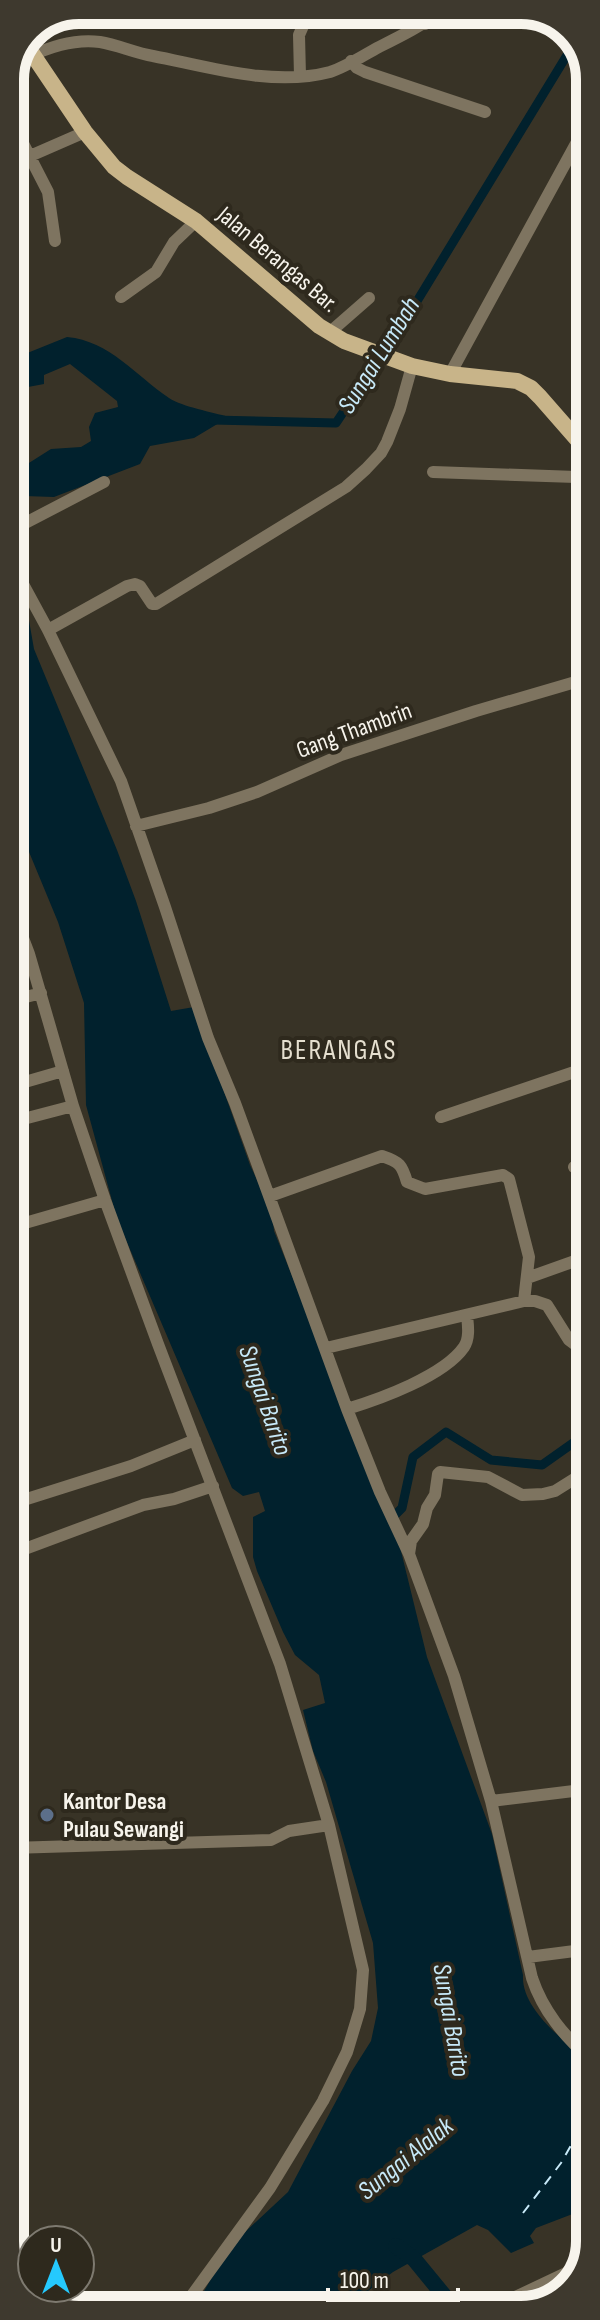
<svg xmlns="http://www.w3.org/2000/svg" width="600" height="2320" viewBox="0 0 600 2320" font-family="'Sofia Sans Condensed',sans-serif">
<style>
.water{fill:#01212d}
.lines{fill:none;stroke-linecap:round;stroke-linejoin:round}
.canal{stroke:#01212d;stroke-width:9}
.river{stroke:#01212d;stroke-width:16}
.ferry{stroke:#c7e9f8;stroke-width:2;stroke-dasharray:10 8;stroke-linecap:butt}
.minor{stroke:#7e7460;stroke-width:12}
.major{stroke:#c8b489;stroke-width:16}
.service-dot{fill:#5c6f8a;stroke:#2e291d;stroke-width:3}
.labels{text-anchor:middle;stroke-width:8;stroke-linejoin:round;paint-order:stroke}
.street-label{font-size:24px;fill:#f7f4ec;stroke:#2e291d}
.poi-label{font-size:24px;font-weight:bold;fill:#f7f4ec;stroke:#2e291d;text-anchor:start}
.water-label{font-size:26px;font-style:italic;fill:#c7e9f8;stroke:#2e291d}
.quarter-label{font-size:28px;letter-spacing:2px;fill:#e5dfcf;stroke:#2e291d}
.rim{fill:none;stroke:#f7f4ec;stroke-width:10}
</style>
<rect width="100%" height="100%" fill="#383326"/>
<!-- water -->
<path class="water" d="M 67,337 C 110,341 135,375 169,398 C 183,407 212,412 229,417 L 194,438 L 150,446 L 140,464 L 54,497 L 24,496 L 10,507 L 10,463 L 21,468 L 51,449 L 81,447 L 91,441 L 89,427 L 95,413 L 118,407 L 117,401 L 70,364 L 44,375 L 44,384 L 28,387 L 13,403 L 10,403 L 10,360 Z
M 10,571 L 24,592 L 34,649 L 117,850 L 136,901 L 171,1011 L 194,1007 L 250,1165 L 272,1212 L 274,1231 L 399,1543 L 427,1657 L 492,1834 L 523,1975 C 521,2010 566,2042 590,2063 L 590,2211 L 583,2210 L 536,2228 L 530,2236 L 534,2243 L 511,2253 L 488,2230 L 477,2225 L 393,2272 L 344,2309 L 194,2309 L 229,2247 L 288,2192 L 352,2071 L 371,2041 L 378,2008 L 373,1943 L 326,1782 L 313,1751 L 303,1710 L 325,1703 L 319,1675 L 295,1655 L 283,1632 L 257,1571 L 253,1557 L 253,1517 L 265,1511 L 259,1492 L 243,1496 L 232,1488 L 117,1219 L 86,1105 L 84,1003 L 58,922 L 10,806 Z"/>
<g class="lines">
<!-- canal -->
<path class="canal" d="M 213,420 L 336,423 L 411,311 L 575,42
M 390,1520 L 402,1508 L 413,1457 L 446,1432 L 491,1460 L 542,1465 L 590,1431"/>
<!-- river -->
<path class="river" d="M 396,2246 L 414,2259 L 455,2309"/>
<!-- ferry -->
<path class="ferry" d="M 523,2213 L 561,2163 L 590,2112"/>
<!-- minor -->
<path class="minor" d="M 414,10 L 425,24
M 17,61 C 44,50 70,38 100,42 C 118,45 135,53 153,56 C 209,67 273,87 330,72 C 346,67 364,55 379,47 C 401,36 423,25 443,10
M 351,61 L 357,68 L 365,72 L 485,112
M 300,76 L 299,35 L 310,10
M 10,118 L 48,192 L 55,241
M 10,168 L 30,156 L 85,132
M 121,297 L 156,272 L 174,242 L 196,221
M 329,333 L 369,298
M 450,374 L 589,120
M 433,472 L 576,477 L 589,476
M 582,517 L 589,533
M 10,531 L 104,482
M 10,560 L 48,630 L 121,781 L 165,907 L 208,1038 L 235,1103 L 347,1409 L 380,1492 L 409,1554 L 454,1676 L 491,1801 L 532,1978 C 543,2011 564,2036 590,2059
M 48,630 L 127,586 L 135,584 L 140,586 L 152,604 L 156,604 L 346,487 L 366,469 L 381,453 L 387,442 L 400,409 L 412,366
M 136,826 L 209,808 L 257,792 L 341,755 L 476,711 L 589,678
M 10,904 L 29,954 L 73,1106 L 105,1200 L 158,1344 L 280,1664 L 329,1825 L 363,1970 L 360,2009 L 347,2052 L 323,2101 L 270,2188 L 182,2309
M 11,1001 L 41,993
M 11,1086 L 63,1071
M 441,1117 L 589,1067
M 12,1122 L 73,1106
M 574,1167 L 589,1163
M 270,1196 L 382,1156 C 400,1162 402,1165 407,1182 L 425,1189 L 503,1175 L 509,1179 L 529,1257 L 524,1301
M 11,1227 L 105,1200
M 527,1278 L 589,1256
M 326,1348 L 524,1301 L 535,1301 L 547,1305 L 569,1340 L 589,1355
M 347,1409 C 380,1399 444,1376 464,1347 C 470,1338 468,1325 467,1315
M 11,1504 L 131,1466 L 195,1440
M 11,1554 L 143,1505 L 174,1499 L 213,1486
M 409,1554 L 411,1541 L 423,1524 L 427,1508 L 435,1495 L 438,1474 L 440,1472 L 488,1477 L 522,1495 L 543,1494 L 555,1491 L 590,1469
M 491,1801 L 590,1789
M 11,1848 L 271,1840 L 289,1831 L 329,1825
M 528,1957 L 590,1949
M 490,2309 L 581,2266"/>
<!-- major -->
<path class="major" d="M 25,43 L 85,132 L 114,167 L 127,177 L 196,221 L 319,326 L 344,341 L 412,366 L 450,374 L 517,381 L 531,388 L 540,397 L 589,453"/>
</g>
<!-- markers -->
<circle class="service-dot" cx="47" cy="1815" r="8"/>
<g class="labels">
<!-- street labels -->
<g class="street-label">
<text transform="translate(278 259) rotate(40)" y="8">Jalan Berangas Bar.</text>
<text transform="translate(354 730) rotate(-20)" y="8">Gang Thambrin</text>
</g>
<!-- poi labels -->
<g class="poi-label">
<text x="63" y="1809">Kantor Desa<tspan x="63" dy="28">Pulau Sewangi</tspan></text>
</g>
<!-- water labels -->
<g class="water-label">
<text transform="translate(378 355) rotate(-58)" y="9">Sungai Lumbah</text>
<text transform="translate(266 1400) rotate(71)" y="9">Sungai Barito</text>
<text transform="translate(452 2020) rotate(80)" y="9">Sungai Barito</text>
<text transform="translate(405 2158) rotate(-39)" y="9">Sungai Alalak</text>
</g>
<!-- quarter labels -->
<g class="quarter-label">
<text x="339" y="1059">BERANGAS</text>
</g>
</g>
<!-- crop -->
<path d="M0 0H600V2320H0ZM79 24H521A55 55 0 0 1 576 79V2241A55 55 0 0 1 521 2296H79A55 55 0 0 1 24 2241V79A55 55 0 0 1 79 24Z" fill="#3e392e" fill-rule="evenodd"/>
<path class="rim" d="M79 24H521A55 55 0 0 1 576 79V2241A55 55 0 0 1 521 2296H79A55 55 0 0 1 24 2241V79A55 55 0 0 1 79 24Z"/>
<!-- north arrow -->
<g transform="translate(56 2264)"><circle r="38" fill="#2e291d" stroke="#7e7a70" stroke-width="2"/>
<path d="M0-6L14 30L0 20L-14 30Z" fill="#25c9fe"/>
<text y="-12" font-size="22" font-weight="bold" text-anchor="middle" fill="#f7f4ec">U</text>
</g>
<!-- scale -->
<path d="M328 2288v12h130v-12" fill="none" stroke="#f7f4ec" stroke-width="4"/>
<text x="340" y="2288" font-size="24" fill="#f7f4ec" stroke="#2e291d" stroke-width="6" paint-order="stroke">100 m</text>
</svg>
